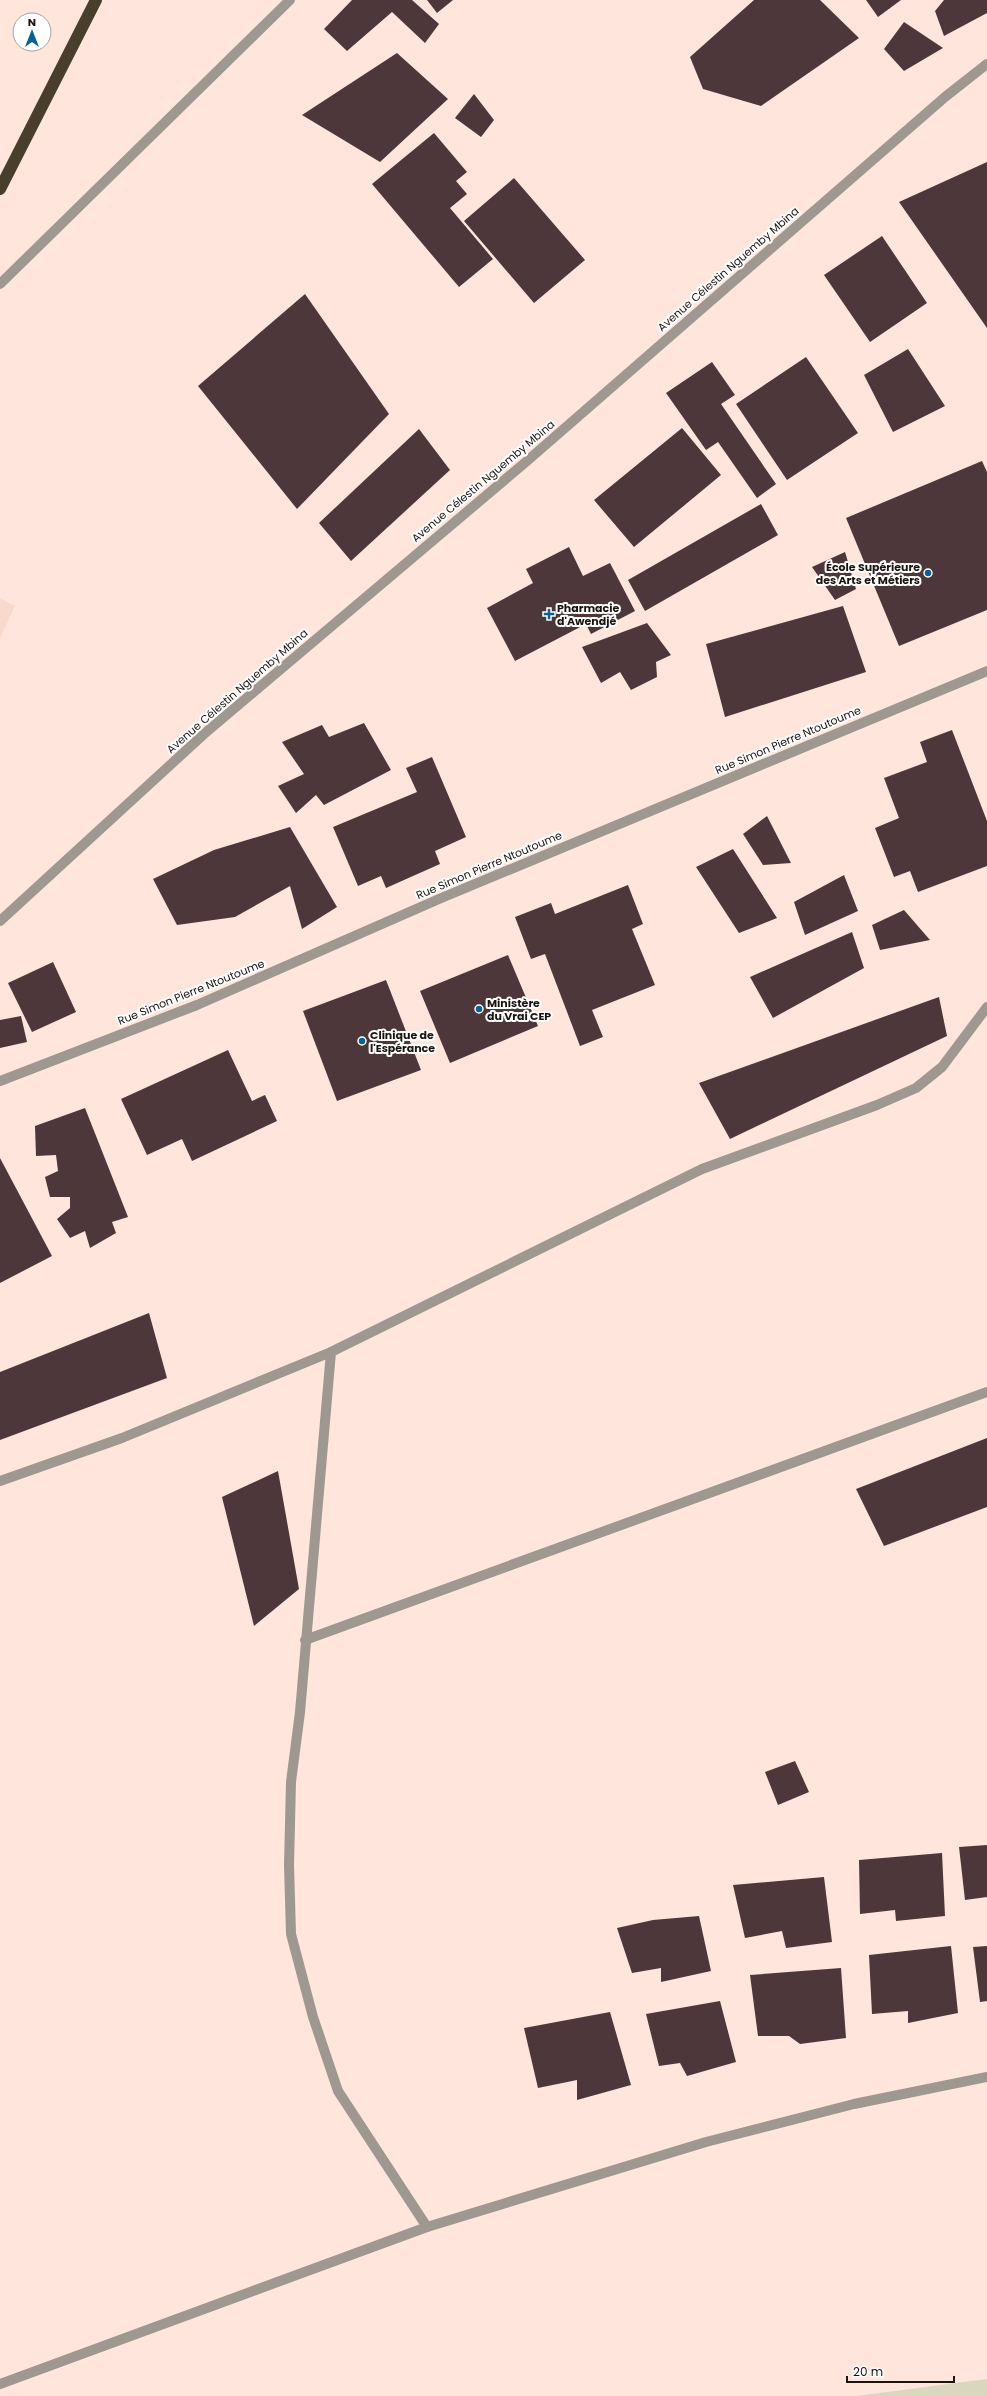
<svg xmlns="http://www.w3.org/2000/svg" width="987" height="2396" viewBox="0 0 987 2396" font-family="Poppins,sans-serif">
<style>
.built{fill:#f9d9cb}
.green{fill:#d9d8be}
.building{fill:#4d373a}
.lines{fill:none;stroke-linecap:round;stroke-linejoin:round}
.lane{stroke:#9e9890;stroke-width:10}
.street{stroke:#9e9890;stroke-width:10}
.highway{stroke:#493d2c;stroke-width:12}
.poi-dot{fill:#0d6092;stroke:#fff;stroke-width:1.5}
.labels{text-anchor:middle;stroke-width:4;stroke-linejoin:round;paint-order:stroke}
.street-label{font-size:11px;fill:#1b130f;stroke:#fff}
.poi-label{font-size:11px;font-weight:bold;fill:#1b130f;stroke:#fff;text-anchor:start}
</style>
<rect width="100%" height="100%" fill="#ffe5db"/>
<!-- built -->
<path class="built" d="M 0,598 L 15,606 L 0,638 Z"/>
<!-- green -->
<path class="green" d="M 987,2379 L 987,2396 L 856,2396 Z"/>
<!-- building -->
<path class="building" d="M 352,0 L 412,0 L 439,24 L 425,43 L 392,12 L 347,51 L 324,29 Z
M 427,0 L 453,0 L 437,13 Z
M 754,0 L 820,0 L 859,38 L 761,106 L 703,89 L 690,57 Z
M 866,0 L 901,0 L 878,17 Z
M 944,0 L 987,0 L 987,13 L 944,36 L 935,11 Z
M 904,22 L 943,48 L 904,71 L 884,49 Z
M 397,53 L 448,99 L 380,162 L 302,115 Z
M 474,94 L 494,120 L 481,137 L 455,118 Z
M 434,133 L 467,172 L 456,181 L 467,194 L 450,208 L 493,259 L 459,287 L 372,184 Z
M 987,162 L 987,328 L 899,202 Z
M 514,178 L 585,260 L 534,303 L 464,221 Z
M 882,236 L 927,303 L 870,342 L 824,275 Z
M 305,294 L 389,414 L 297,509 L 198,386 Z
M 908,349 L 945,406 L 893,432 L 864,375 Z
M 806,357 L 858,433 L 787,480 L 736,404 Z
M 712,362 L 735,395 L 721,404 L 776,484 L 757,498 L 718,442 L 706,450 L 666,393 Z
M 682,428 L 721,475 L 634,547 L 594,500 Z
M 419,429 L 450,470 L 351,561 L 319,523 Z
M 982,461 L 987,472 L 987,610 L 899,646 L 846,518 Z
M 761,504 L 778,535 L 645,611 L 628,580 Z
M 569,547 L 583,576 L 610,563 L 635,611 L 591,634 L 586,624 L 515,661 L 487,608 L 533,583 L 526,569 Z
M 845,552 L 856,589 L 835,600 L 812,567 Z
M 843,606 L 866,672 L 725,717 L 706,644 Z
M 647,623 L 671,655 L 656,662 L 657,677 L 631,690 L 620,672 L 601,683 L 582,647 Z
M 364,723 L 391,770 L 324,805 L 316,795 L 296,813 L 278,786 L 304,774 L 282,742 L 322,725 L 329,737 Z
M 952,730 L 987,821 L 987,866 L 918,892 L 910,871 L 894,877 L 875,828 L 899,818 L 884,778 L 927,762 L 920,742 Z
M 432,757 L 466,837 L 435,851 L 440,864 L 386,888 L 381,876 L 358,886 L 333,827 L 417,792 L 406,768 Z
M 767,816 L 791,863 L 763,865 L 743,834 Z
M 290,827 L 337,907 L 302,929 L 290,886 L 235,917 L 177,925 L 153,879 L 214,850 Z
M 733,849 L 777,918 L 739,933 L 696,867 Z
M 844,875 L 858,911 L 805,935 L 794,902 Z
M 628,885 L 643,924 L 632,929 L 655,985 L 592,1010 L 603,1037 L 580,1046 L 545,954 L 531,959 L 515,917 L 551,903 L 555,914 Z
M 904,910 L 930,940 L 880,950 L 872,925 Z
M 852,932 L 864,968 L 773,1018 L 750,977 Z
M 508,955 L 538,1026 L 450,1063 L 420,991 Z
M 53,962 L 76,1012 L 32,1032 L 8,983 Z
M 386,980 L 421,1070 L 337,1101 L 303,1011 Z
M 939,997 L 947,1036 L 730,1139 L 699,1083 Z
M 21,1016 L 27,1042 L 0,1048 L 0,1020 Z
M 228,1050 L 252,1101 L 265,1095 L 277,1121 L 192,1161 L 182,1139 L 147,1155 L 121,1099 Z
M 85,1108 L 128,1217 L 112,1222 L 116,1233 L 90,1248 L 85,1231 L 70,1238 L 57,1219 L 70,1208 L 70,1197 L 50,1197 L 45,1177 L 58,1171 L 56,1155 L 36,1156 L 35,1126 Z
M 0,1158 L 52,1256 L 0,1283 Z
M 149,1313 L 167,1378 L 0,1440 L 0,1372 Z
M 987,1438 L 987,1507 L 884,1546 L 856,1489 Z
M 278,1471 L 299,1589 L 254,1626 L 222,1497 Z
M 795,1761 L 809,1792 L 778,1805 L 765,1772 Z
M 987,1845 L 987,1897 L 965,1900 L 959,1847 Z
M 942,1853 L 945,1916 L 896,1921 L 895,1910 L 860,1914 L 859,1860 Z
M 824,1877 L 832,1942 L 786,1948 L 782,1931 L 745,1938 L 733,1885 Z
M 699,1916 L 711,1971 L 661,1982 L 661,1968 L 632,1973 L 617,1928 L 653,1920 Z
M 951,1946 L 958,2013 L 908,2023 L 908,2011 L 872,2014 L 869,1955 Z
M 987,1946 L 987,2001 L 980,2002 L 973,1947 Z
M 841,1968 L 846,2038 L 800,2044 L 789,2036 L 758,2036 L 750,1975 Z
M 720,2001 L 736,2062 L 687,2076 L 680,2063 L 659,2066 L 646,2014 Z
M 610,2012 L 631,2085 L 577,2100 L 577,2080 L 538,2088 L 524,2028 Z"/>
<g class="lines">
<!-- lane -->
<path class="lane" d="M 0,284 L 290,0
M 331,1352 L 300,1712 L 291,1782 L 289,1865 L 291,1934 L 313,2017 L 338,2091 L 427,2227
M 305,1640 L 987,1392"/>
<!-- street -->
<path class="street" d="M 0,921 L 204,734 L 527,461 L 945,97 L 987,64
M 0,1081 L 197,1005 L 439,899 L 987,671
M 0,1481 L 122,1438 L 331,1352 L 702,1169 L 877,1105 L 916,1088 L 942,1067 L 987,1007
M 0,2384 L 427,2227 L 706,2142 L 854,2104 L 987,2077"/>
<!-- highway -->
<path class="highway" d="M 0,189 L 96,0"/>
</g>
<!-- markers -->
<g class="poi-dot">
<circle cx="928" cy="573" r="4"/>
<path d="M547 608h4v4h4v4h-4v4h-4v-4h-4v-4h4z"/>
<circle cx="479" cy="1009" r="4"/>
<circle cx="362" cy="1041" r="4"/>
</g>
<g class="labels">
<!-- street labels -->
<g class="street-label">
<text transform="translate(728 269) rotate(-41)" y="4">Avenue Célestin Nguemby Mbina</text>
<text transform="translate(483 481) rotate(-40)" y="4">Avenue Célestin Nguemby Mbina</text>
<text transform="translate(237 691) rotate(-41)" y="4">Avenue Célestin Nguemby Mbina</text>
<text transform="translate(788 740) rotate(-23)" y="4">Rue Simon Pierre Ntoutoume</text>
<text transform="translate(489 865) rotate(-23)" y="4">Rue Simon Pierre Ntoutoume</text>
<text transform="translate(191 992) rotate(-22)" y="4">Rue Simon Pierre Ntoutoume</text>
</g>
<!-- poi labels -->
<g class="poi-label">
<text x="920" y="571" text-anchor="end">École Supérieure<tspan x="920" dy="13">des Arts et Métiers</tspan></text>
<text x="557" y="612">Pharmacie<tspan x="557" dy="13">d'Awendjé</tspan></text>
<text x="487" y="1007">Ministère<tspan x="487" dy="13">du Vrai CEP</tspan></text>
<text x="370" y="1039">Clinique de<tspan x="370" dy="13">l'Espérance</tspan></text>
</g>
</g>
<!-- north arrow -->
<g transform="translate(32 32)"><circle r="19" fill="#ffffff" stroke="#a4a19f"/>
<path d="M0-3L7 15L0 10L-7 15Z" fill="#0d6092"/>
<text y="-6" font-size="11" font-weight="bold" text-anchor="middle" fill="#1b130f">N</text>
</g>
<!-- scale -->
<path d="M847 2376v6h107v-6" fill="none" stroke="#1b130f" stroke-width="2"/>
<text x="853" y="2376" font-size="12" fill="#1b130f" stroke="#ffffff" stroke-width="3" paint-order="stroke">20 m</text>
</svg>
